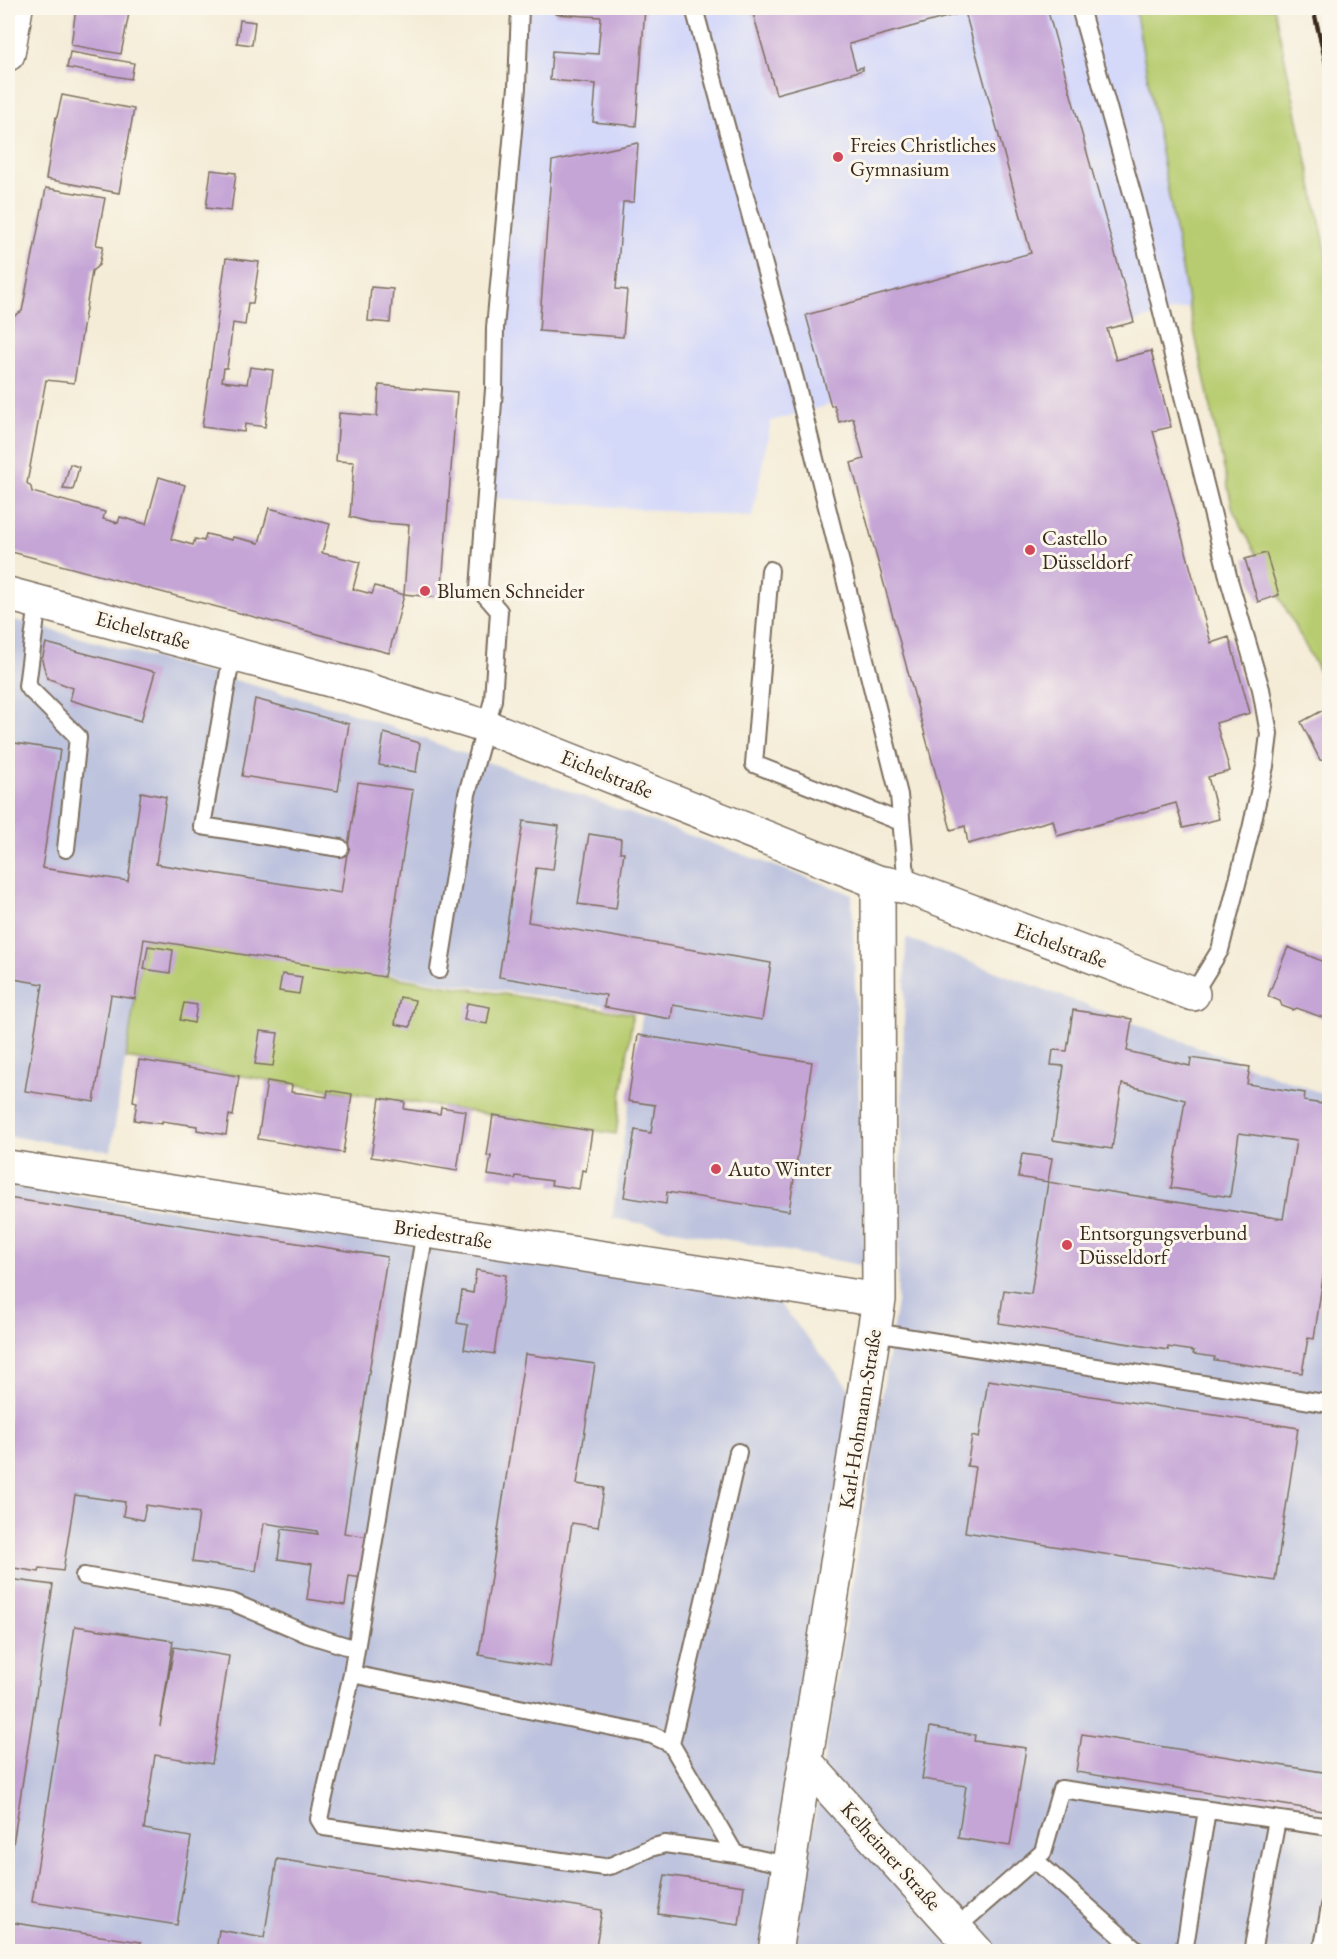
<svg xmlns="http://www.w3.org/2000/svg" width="1337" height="1959" viewBox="0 0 1337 1959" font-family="'EB Garamond',serif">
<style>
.built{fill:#d4d8f9}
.industrial{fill:#bdc3de}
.green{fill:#b7cc70;stroke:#797b47;stroke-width:1.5}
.building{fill:#c5a4d6}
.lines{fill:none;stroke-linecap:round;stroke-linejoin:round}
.lane-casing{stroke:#7c6e5f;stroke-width:20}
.street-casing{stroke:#7c6e5f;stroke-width:36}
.lane{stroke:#fff;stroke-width:16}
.street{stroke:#fff;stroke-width:33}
.rail{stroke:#3b2a1e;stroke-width:4.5}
.poi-dot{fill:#d1495b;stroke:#fbf7ec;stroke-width:2}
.labels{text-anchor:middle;stroke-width:6;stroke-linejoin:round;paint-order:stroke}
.poi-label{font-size:21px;fill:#3b2a1e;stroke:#fbf7ec;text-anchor:start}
.street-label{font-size:21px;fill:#3b2a1e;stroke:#fbf7ec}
</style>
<rect width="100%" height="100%" fill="#fbf7ec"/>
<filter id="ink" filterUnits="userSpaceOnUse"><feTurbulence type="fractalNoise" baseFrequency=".0167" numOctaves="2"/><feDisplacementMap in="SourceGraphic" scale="12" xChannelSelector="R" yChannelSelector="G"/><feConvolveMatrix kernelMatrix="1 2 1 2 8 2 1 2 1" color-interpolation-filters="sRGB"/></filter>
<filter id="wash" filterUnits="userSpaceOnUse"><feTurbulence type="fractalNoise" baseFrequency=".008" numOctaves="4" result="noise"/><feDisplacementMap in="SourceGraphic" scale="24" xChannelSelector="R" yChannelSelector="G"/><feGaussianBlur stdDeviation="1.35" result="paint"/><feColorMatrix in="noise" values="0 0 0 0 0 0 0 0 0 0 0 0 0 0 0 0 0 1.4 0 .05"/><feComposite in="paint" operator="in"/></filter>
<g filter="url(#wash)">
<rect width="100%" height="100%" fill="#f4ecd7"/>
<!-- built -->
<path class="built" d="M 523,8 L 1135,8 L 1189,307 L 771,421 L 752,517 L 491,498 Z"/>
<!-- industrial -->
<path class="industrial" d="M 8,618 L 344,710 L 852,894 L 865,1266 L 612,1218 L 643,1011 L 144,939 L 111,1151 L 8,1136 Z
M 906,938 L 1329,1096 L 1329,1951 L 793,1952 L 897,1302 Z
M 8,1186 L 776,1299 L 853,1393 L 763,1951 L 8,1952 Z"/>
<!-- green -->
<path class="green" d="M 1135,8 L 1274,8 L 1329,264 L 1329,690 L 1233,510 L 1189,307 Z
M 144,939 L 633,1014 L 616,1134 L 126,1058 Z"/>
<g id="blocks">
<!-- building -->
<path class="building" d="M 76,8 L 130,8 L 121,54 L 71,45 Z
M 555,8 L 645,8 L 636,126 L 593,122 L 596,84 L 550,80 L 552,51 L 598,54 L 601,17 L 555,14 Z
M 763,8 L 1047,8 L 1134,322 L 1107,329 L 1116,360 L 1151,351 L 1171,427 L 1153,431 L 1211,643 L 1229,637 L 1250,713 L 1216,723 L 1230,771 L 1208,777 L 1219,819 L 1183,828 L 1176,803 L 1057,836 L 1053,820 L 968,844 L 965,826 L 951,830 L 851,463 L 864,459 L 853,418 L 839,422 L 834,405 L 831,406 L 806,315 L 1031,253 L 965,12 L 849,44 L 856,69 L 863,67 L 863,70 L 776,94 L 752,10 Z
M 240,20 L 255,22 L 252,45 L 237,43 Z
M 70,52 L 134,63 L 131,79 L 67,68 Z
M 62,95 L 134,109 L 119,193 L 46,179 L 56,117 L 57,117 Z
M 638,143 L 634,202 L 623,202 L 616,289 L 627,290 L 623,337 L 539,331 L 552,161 Z
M 211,170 L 236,173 L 231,211 L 206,208 Z
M 46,188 L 105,198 L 96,245 L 103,246 L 99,265 L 92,271 L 74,383 L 46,380 L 27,483 L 31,487 L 32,492 L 105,512 L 103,519 L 118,523 L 120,517 L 146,524 L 159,477 L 185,485 L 171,539 L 193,545 L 195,539 L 204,541 L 206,534 L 232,540 L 233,537 L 259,543 L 269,508 L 330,524 L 322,553 L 360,562 L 353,589 L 372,594 L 375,586 L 404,595 L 389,653 L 8,551 L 8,336 L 10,336 L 13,317 L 22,311 Z
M 226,258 L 259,262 L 253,303 L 248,303 L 245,325 L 233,323 L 227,368 L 224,368 L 222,381 L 247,384 L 250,367 L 273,370 L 265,427 L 245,424 L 244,432 L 202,427 Z
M 371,287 L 393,289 L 390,323 L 368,321 Z
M 379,385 L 457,392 L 441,598 L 404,594 L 409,525 L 369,522 L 350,517 L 354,462 L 336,461 L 339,413 L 377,416 Z
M 70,464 L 79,467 L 73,490 L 63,489 Z
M 1266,553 L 1279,595 L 1258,602 L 1245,559 Z
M 46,643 L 155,672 L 141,721 L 70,700 L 73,688 L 47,678 L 42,660 Z
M 255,699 L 349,724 L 338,791 L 242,776 Z
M 1329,707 L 1329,761 L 1320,760 L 1301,722 Z
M 384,733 L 420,743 L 416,772 L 379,765 Z
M 8,742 L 60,750 L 42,868 L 128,881 L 141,792 L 166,797 L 156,864 L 341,893 L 358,782 L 413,790 L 384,977 L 144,939 L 135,999 L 111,995 L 94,1102 L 25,1091 L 43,984 L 8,978 Z
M 523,821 L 559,826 L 553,870 L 536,868 L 528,922 L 771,963 L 762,1020 L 673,1005 L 671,1019 L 604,1007 L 606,995 L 499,977 Z
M 589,834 L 621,839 L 620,852 L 624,852 L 616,909 L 578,904 Z
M 148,946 L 173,950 L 170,973 L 144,969 Z
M 1288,947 L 1329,964 L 1329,1020 L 1297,1008 L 1293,1010 L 1282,1006 L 1280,1001 L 1268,996 Z
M 282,974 L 302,977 L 299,994 L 279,991 Z
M 400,997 L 415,1000 L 410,1027 L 395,1024 Z
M 184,1003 L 197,1005 L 194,1023 L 180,1020 Z
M 467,1003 L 490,1007 L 487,1024 L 464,1020 Z
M 1073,1010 L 1132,1019 L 1127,1051 L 1190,1066 L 1191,1058 L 1250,1067 L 1247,1084 L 1305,1093 L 1304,1101 L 1329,1105 L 1329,1236 L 1314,1339 L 1308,1338 L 1302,1373 L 1214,1360 L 1215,1357 L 1193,1354 L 1194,1351 L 1168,1347 L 1168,1350 L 999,1323 L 1004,1290 L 1031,1294 L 1048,1182 L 1283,1219 L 1296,1141 L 1239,1133 L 1230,1197 L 1171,1188 L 1185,1100 L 1122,1084 L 1112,1149 L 1053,1140 L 1064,1066 L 1051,1065 L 1053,1050 L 1067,1051 Z
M 260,1031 L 278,1033 L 273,1066 L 255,1064 Z
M 638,1035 L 812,1062 L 789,1211 L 667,1192 L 666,1204 L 624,1197 L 635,1130 L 651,1133 L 655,1105 L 628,1101 Z
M 139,1060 L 239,1076 L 233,1116 L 229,1115 L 226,1135 L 197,1130 L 197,1126 L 162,1121 L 162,1124 L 134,1120 L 137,1102 L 133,1101 Z
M 267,1081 L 292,1085 L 291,1092 L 308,1094 L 327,1097 L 328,1090 L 352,1094 L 343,1153 L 258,1139 Z
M 380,1098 L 405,1102 L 404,1109 L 440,1114 L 441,1107 L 466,1111 L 457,1171 L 371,1157 Z
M 493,1115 L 592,1131 L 586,1171 L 582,1170 L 579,1189 L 551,1185 L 552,1181 L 516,1176 L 515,1179 L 488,1175 L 491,1156 L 487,1156 Z
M 1022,1154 L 1052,1158 L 1048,1182 L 1018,1177 Z
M 8,1198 L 387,1257 L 344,1533 L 369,1537 L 362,1578 L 349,1576 L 345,1605 L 307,1599 L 312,1564 L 278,1559 L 282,1529 L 318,1534 L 317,1531 L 264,1523 L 256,1571 L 192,1562 L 199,1513 L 146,1505 L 143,1520 L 123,1516 L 125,1502 L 75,1495 L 63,1571 L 40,1568 L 39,1572 L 8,1567 Z
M 476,1270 L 506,1275 L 494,1354 L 464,1349 L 468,1325 L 457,1323 L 462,1291 L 473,1293 Z
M 525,1354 L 595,1364 L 577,1484 L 604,1488 L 598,1527 L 572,1523 L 550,1667 L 479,1655 Z
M 988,1380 L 1298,1428 L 1275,1581 L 965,1532 L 975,1467 L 967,1466 L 972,1436 L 979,1438 Z
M 8,1579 L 53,1585 L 9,1870 L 8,1870 Z
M 75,1626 L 173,1641 L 160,1726 L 174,1647 L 229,1656 L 212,1764 L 155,1755 L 144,1829 L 191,1837 L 177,1925 L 32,1902 Z
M 930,1727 L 975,1735 L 974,1741 L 1026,1748 L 1010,1846 L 958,1838 L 966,1786 L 922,1779 Z
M 1082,1734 L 1329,1773 L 1329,1812 L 1076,1772 Z
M 277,1859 L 602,1910 L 595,1952 L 216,1952 L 219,1930 L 264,1938 Z
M 665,1875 L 744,1886 L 739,1925 L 658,1914 Z
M 8,1922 L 141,1942 L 139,1952 L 8,1952 Z"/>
</g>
</g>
<g filter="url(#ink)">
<use href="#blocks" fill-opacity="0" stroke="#7c6e5f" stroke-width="1.5"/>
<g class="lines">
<defs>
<path id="lane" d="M 694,8 L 795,379 L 899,795 L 907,887
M 1080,8 L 1134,200 L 1229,580 L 1261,689 L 1269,734 L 1265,766 L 1251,829 L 1220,950 L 1193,994
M 770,570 L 754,764 L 901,822
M 38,602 L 27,686 L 78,737 L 66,849
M 232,654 L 202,826 L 340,848
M 439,970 L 467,794 L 493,700 L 499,611 L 479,588 L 494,389 L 495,328 L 517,87 L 520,8
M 425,1231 L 352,1674 L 319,1819 L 324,1827 L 604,1867 L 613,1865 L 650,1848 L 665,1844 L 735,1854 L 788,1865
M 874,1332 L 1330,1404
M 84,1576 L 232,1602 L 307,1634 L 356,1649
M 352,1674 L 652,1735 L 671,1744 L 735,1854
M 671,1744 L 738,1452
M 1035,1860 L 1139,1952
M 956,1928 L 1043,1852 L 1061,1789 L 1330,1827
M 1184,1952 L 1207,1810
M 1252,1952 L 1277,1820
M 1322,1952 L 1330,1906"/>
<path id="street" d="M 8,54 L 16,8
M 8,594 L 364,689 L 487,727 L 878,882 L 907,887 L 1193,994
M 8,1167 L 879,1300
M 805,1761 L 977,1952
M 775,1952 L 879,1300 L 878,882"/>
</defs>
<!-- lane casing -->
<use href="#lane" class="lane-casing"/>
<!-- street casing -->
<use href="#street" class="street-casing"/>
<!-- lane -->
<use href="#lane" class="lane"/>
<!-- street -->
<use href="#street" class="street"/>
<!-- rail -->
<path class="rail" d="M 1313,8 L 1330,80"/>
</g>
</g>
<!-- markers -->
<g class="poi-dot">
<circle cx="838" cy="157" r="6"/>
<circle cx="1030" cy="550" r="6"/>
<circle cx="425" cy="591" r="6"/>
<circle cx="716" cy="1169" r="6"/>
<circle cx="1067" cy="1245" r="6"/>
</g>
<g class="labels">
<!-- poi labels -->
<g class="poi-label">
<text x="850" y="152">Freies Christliches<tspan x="850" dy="24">Gymnasium</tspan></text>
<text x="1042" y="545">Castello<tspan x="1042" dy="24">Düsseldorf</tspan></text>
<text x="437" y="598">Blumen Schneider</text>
<text x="728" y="1176">Auto Winter</text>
<text x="1079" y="1240">Entsorgungsverbund<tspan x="1079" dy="24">Düsseldorf</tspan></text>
</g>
<!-- street labels -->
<g class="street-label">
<text transform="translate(143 630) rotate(15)" y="7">Eichelstraße</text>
<text transform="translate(607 774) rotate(22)" y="7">Eichelstraße</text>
<text transform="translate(1061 945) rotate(20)" y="7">Eichelstraße</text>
<text transform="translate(443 1234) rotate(9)" y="7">Briedestraße</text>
<text transform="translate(860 1419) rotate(-81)" y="7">Karl-Hohmann-Straße</text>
<text transform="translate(891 1856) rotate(48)" y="7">Kelheimer Straße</text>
</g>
</g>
<!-- margin -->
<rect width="1337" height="1959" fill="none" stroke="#fbf7ec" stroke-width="30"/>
</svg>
